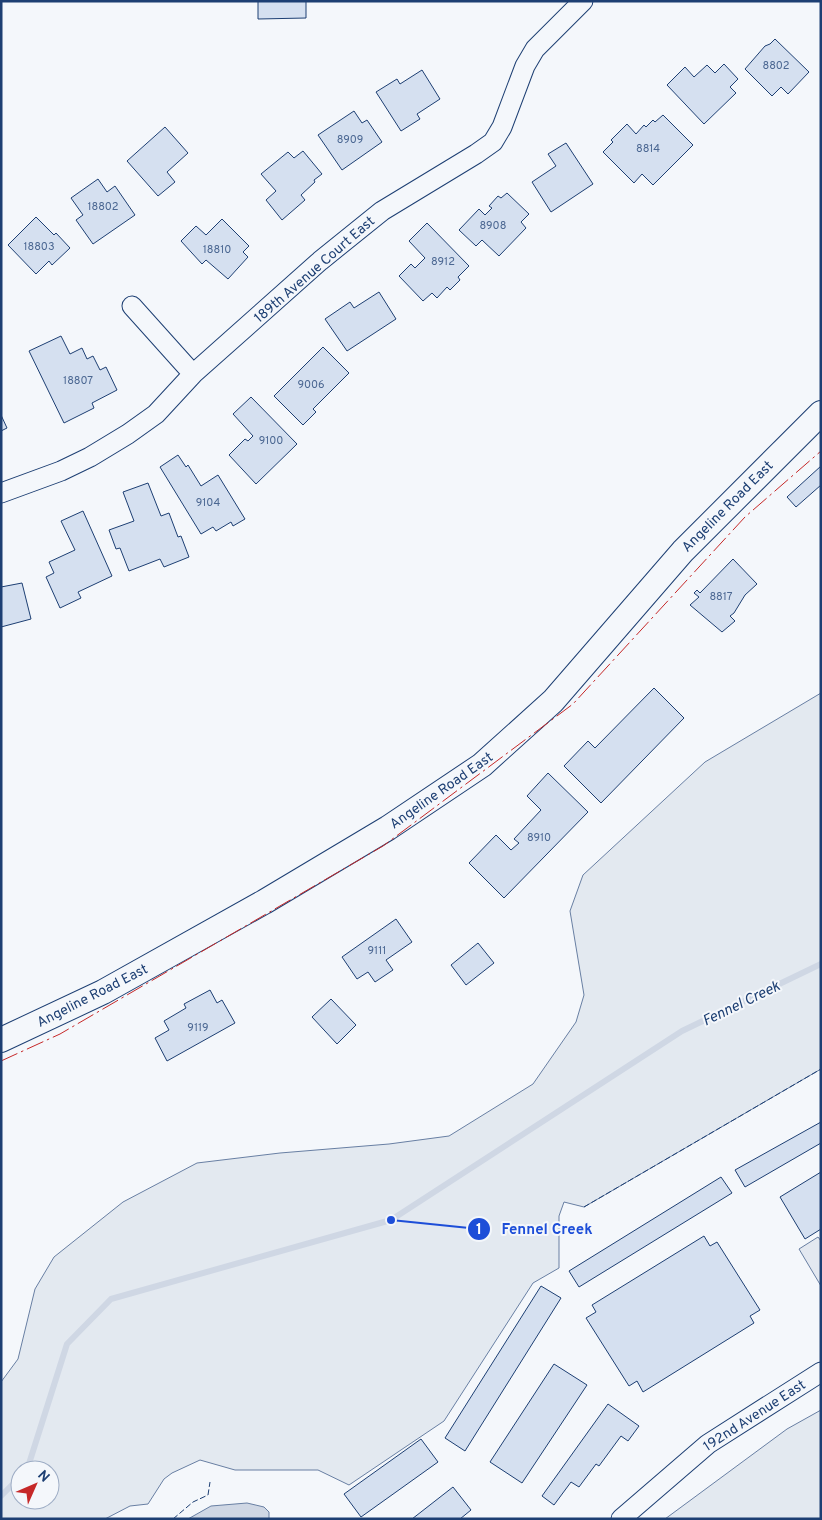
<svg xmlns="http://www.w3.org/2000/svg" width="822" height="1520" viewBox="0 0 822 1520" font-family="Overpass,sans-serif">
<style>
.green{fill:#e3e9f0;stroke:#687fa3;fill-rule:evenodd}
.parking{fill:#e3e8f0;stroke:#687fa3}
.water{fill:#cfd7e4;stroke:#687fa3}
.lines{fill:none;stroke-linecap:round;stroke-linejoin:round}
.stream{stroke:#cfd7e4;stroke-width:6}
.building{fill:#d5e0f0;stroke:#1d3f73}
.minor-casing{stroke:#1d3f73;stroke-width:21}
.tertiary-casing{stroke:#1d3f73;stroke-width:26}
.minor{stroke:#f4f7fb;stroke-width:19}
.tertiary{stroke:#f4f7fb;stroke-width:24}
.fence{stroke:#1d3f73;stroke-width:1;stroke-dasharray:6 2.5;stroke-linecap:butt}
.power{stroke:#c62828;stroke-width:1;stroke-dasharray:18 4 2.5 4;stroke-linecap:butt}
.labels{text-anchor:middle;stroke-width:4;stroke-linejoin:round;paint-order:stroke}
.number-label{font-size:11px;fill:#4b6792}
.street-label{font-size:14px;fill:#1d3f73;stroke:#f4f7fb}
.water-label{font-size:15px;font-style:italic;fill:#1d3f73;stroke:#f4f7fb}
.leader{fill:none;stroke:#1d4ed8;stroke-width:2}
.callout-dot{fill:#1d4ed8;stroke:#f4f7fb;stroke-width:2}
.mark-label{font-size:15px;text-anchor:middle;font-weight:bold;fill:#fff}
.callout-label{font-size:15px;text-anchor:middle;font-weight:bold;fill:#1d4ed8;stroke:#f4f7fb;stroke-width:4;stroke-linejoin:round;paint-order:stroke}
</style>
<rect width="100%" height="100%" fill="#f4f7fb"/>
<!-- green -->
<path class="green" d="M 821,693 L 821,1069 L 584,1207 L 564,1202 L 559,1216 L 559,1268 L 533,1283 L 444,1421 L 349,1485 L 318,1470 L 235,1470 L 200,1460 L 172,1473 L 164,1479 L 148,1504 L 130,1506 L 105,1519 L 1,1519 L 1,1382 L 18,1359 L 35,1289 L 54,1257 L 123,1202 L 197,1163 L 280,1153 L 389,1144 L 449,1136 L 533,1084 L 576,1022 L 584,995 L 570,911 L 583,875 L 705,762 ZM 20,1470 L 50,1470 L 50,1500 L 20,1500 Z
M 821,1410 L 821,1519 L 665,1519 L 787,1429 Z"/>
<!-- parking -->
<path class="parking" d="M 818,1237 L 821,1241 L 821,1286 L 799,1249 Z"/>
<!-- water -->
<path class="water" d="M 247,1503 L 264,1507 L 269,1512 L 269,1519 L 188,1519 L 211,1506 Z"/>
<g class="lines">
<!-- stream -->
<path class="stream" d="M 27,1470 L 67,1344 L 111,1299 L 391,1220 L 682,1031 L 821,964
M 1,1496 L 20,1477"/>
</g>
<!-- building -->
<path class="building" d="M 258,1 L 306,1 L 306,18 L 258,19 Z
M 775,39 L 809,72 L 788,94 L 781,87 L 772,96 L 745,69 L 765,46 L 770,44 Z
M 724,64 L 738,79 L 730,87 L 736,93 L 704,124 L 667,85 L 685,67 L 694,77 L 707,65 L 715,73 Z
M 422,70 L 440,99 L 417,114 L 420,119 L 401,131 L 376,92 L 397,79 L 400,84 Z
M 354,111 L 362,123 L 367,120 L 382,142 L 342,170 L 318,135 Z
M 663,115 L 693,145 L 653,185 L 642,174 L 634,183 L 603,152 L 613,142 L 611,140 L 627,124 L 636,134 L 644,125 L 646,127 L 653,120 L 655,122 Z
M 165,127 L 188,153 L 167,172 L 175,182 L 158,196 L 127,161 Z
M 566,143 L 593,184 L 551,212 L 532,182 L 556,166 L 548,154 Z
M 303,151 L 322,174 L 314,180 L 315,182 L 301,195 L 305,200 L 282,220 L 266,200 L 276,191 L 261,174 L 288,152 L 294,158 Z
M 98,179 L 107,192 L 115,186 L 135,215 L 93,244 L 76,220 L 83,215 L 71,198 Z
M 507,193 L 529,214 L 521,222 L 526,228 L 499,256 L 482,240 L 476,246 L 459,230 L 479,209 L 485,215 L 492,208 L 489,206 L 498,196 L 501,198 Z
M 36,217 L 54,235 L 56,233 L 70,248 L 52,265 L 49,261 L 36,274 L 8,245 Z
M 222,219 L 249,246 L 243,252 L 248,257 L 228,279 L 206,260 L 202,264 L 181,241 L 196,226 L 206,235 Z
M 427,223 L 469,266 L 458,277 L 460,280 L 450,290 L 447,287 L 437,298 L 432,293 L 423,301 L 399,276 L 411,264 L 415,268 L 425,258 L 409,241 Z
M 379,292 L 396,319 L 347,351 L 325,319 L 350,302 L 354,308 Z
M 61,336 L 70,354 L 82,348 L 87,359 L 93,356 L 100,370 L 106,367 L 117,390 L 92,403 L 94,408 L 64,423 L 29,351 Z
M 323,347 L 349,373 L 313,409 L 316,412 L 303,425 L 274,396 Z
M 251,397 L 297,444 L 256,484 L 229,455 L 245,439 L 248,441 L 253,436 L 233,414 Z
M 1,415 L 7,428 L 1,431 Z
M 178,455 L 186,467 L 188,465 L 201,486 L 218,475 L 245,519 L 233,526 L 231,522 L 216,531 L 213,527 L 201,534 L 160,467 Z
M 821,466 L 821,485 L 796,507 L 787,497 Z
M 148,483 L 161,516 L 169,513 L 178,537 L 181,536 L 189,557 L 164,567 L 160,559 L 129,571 L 120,548 L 116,549 L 109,530 L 134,521 L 123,492 Z
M 83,511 L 112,576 L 78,592 L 81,598 L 60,608 L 46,577 L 54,573 L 49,562 L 75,550 L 61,521 Z
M 733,559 L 757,584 L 745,595 L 734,613 L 730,616 L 735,621 L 722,632 L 690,605 L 699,597 L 694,593 L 697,590 L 700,593 Z
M 22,583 L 31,619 L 1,627 L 1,587 Z
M 654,688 L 684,718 L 601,803 L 564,766 L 588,741 L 595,748 Z
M 548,773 L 588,812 L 504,898 L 469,863 L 496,835 L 511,850 L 519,843 L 514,839 L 541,810 L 527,796 Z
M 396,919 L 412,942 L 386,960 L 393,970 L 375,982 L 368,972 L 357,979 L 342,957 Z
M 478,943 L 494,963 L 466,985 L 451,965 Z
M 210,990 L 217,1003 L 222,1000 L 235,1023 L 167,1061 L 155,1038 L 169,1030 L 164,1021 L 186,1008 L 184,1004 Z
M 331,999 L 356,1025 L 337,1044 L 312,1017 Z
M 821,1122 L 821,1143 L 745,1187 L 735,1170 Z
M 821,1172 L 821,1229 L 805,1239 L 780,1197 Z
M 721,1177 L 732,1193 L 579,1287 L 569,1271 Z
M 704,1236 L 710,1246 L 717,1242 L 760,1310 L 750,1316 L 754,1323 L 643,1392 L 637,1381 L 629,1386 L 586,1318 L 596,1312 L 592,1305 Z
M 541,1286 L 561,1298 L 465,1451 L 445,1438 Z
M 554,1364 L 587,1385 L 522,1483 L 490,1462 Z
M 608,1404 L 639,1426 L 628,1441 L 621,1436 L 599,1466 L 596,1464 L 579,1487 L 571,1482 L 554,1505 L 542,1496 Z
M 421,1439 L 438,1462 L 361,1517 L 344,1494 Z
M 453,1487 L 471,1510 L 460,1519 L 412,1519 Z"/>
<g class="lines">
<defs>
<path id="minor" d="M 132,306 L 193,374
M 1,493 L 61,471 L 90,457 L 128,434 L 156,414 L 193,374 L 320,261 L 382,211 L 476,154 L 493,142 L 502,127 L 525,66 L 535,49 L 583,1
M 621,1519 L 708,1444 L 821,1372"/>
<path id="tertiary" d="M 1,1040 L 103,992 L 264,902 L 388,828 L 482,765 L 553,701 L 683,551 L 821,413"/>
</defs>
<!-- minor casing -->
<use href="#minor" class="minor-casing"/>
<!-- tertiary casing -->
<use href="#tertiary" class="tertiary-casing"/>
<!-- minor -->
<use href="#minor" class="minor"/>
<!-- tertiary -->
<use href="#tertiary" class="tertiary"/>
<!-- fence -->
<path class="fence" d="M 584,1207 L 821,1069
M 173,1519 L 193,1502 L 208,1495 L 210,1482"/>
<!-- power -->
<path class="power" d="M 1,1061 L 60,1034 L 383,846 L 573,704 L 745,517 L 821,451"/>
</g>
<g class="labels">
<!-- number labels -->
<g class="number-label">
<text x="776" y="69">8802</text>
<text x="350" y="143">8909</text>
<text x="648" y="152">8814</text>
<text x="103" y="210">18802</text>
<text x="493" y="229">8908</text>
<text x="39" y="250">18803</text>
<text x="217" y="253">18810</text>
<text x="443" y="265">8912</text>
<text x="78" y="384">18807</text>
<text x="311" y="388">9006</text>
<text x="271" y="444">9100</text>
<text x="208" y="506">9104</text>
<text x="721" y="600">8817</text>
<text x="539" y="841">8910</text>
<text x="377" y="954">9111</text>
<text x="198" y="1031">9119</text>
</g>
<!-- street labels -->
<g class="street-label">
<text transform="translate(314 269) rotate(-41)" y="5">189th Avenue Court East</text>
<text transform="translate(727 506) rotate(-45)" y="5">Angeline Road East</text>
<text transform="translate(441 790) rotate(-35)" y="5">Angeline Road East</text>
<text transform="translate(92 995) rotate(-27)" y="5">Angeline Road East</text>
<text transform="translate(754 1415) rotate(-33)" y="5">192nd Avenue East</text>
</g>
<!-- water labels -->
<g class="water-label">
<text transform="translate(741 1003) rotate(-26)" y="5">Fennel Creek</text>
</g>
</g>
<!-- callouts -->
<path class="leader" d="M391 1220L479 1229"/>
<g class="callout-dot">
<circle cx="391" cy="1220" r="5"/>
<circle cx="479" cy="1229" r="12"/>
</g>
<g class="mark-label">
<text x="479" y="1234">1</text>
</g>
<g class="callout-label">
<text x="547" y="1234">Fennel Creek</text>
</g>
<!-- border -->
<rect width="822" height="1520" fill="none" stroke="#1d3f73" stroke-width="5"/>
<!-- north arrow -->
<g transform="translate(35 1485) rotate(45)"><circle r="24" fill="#f4f7fb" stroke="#9eadc5"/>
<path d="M0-4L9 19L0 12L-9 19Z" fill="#c62828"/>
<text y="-8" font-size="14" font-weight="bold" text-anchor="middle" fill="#1d3f73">N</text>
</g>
</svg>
